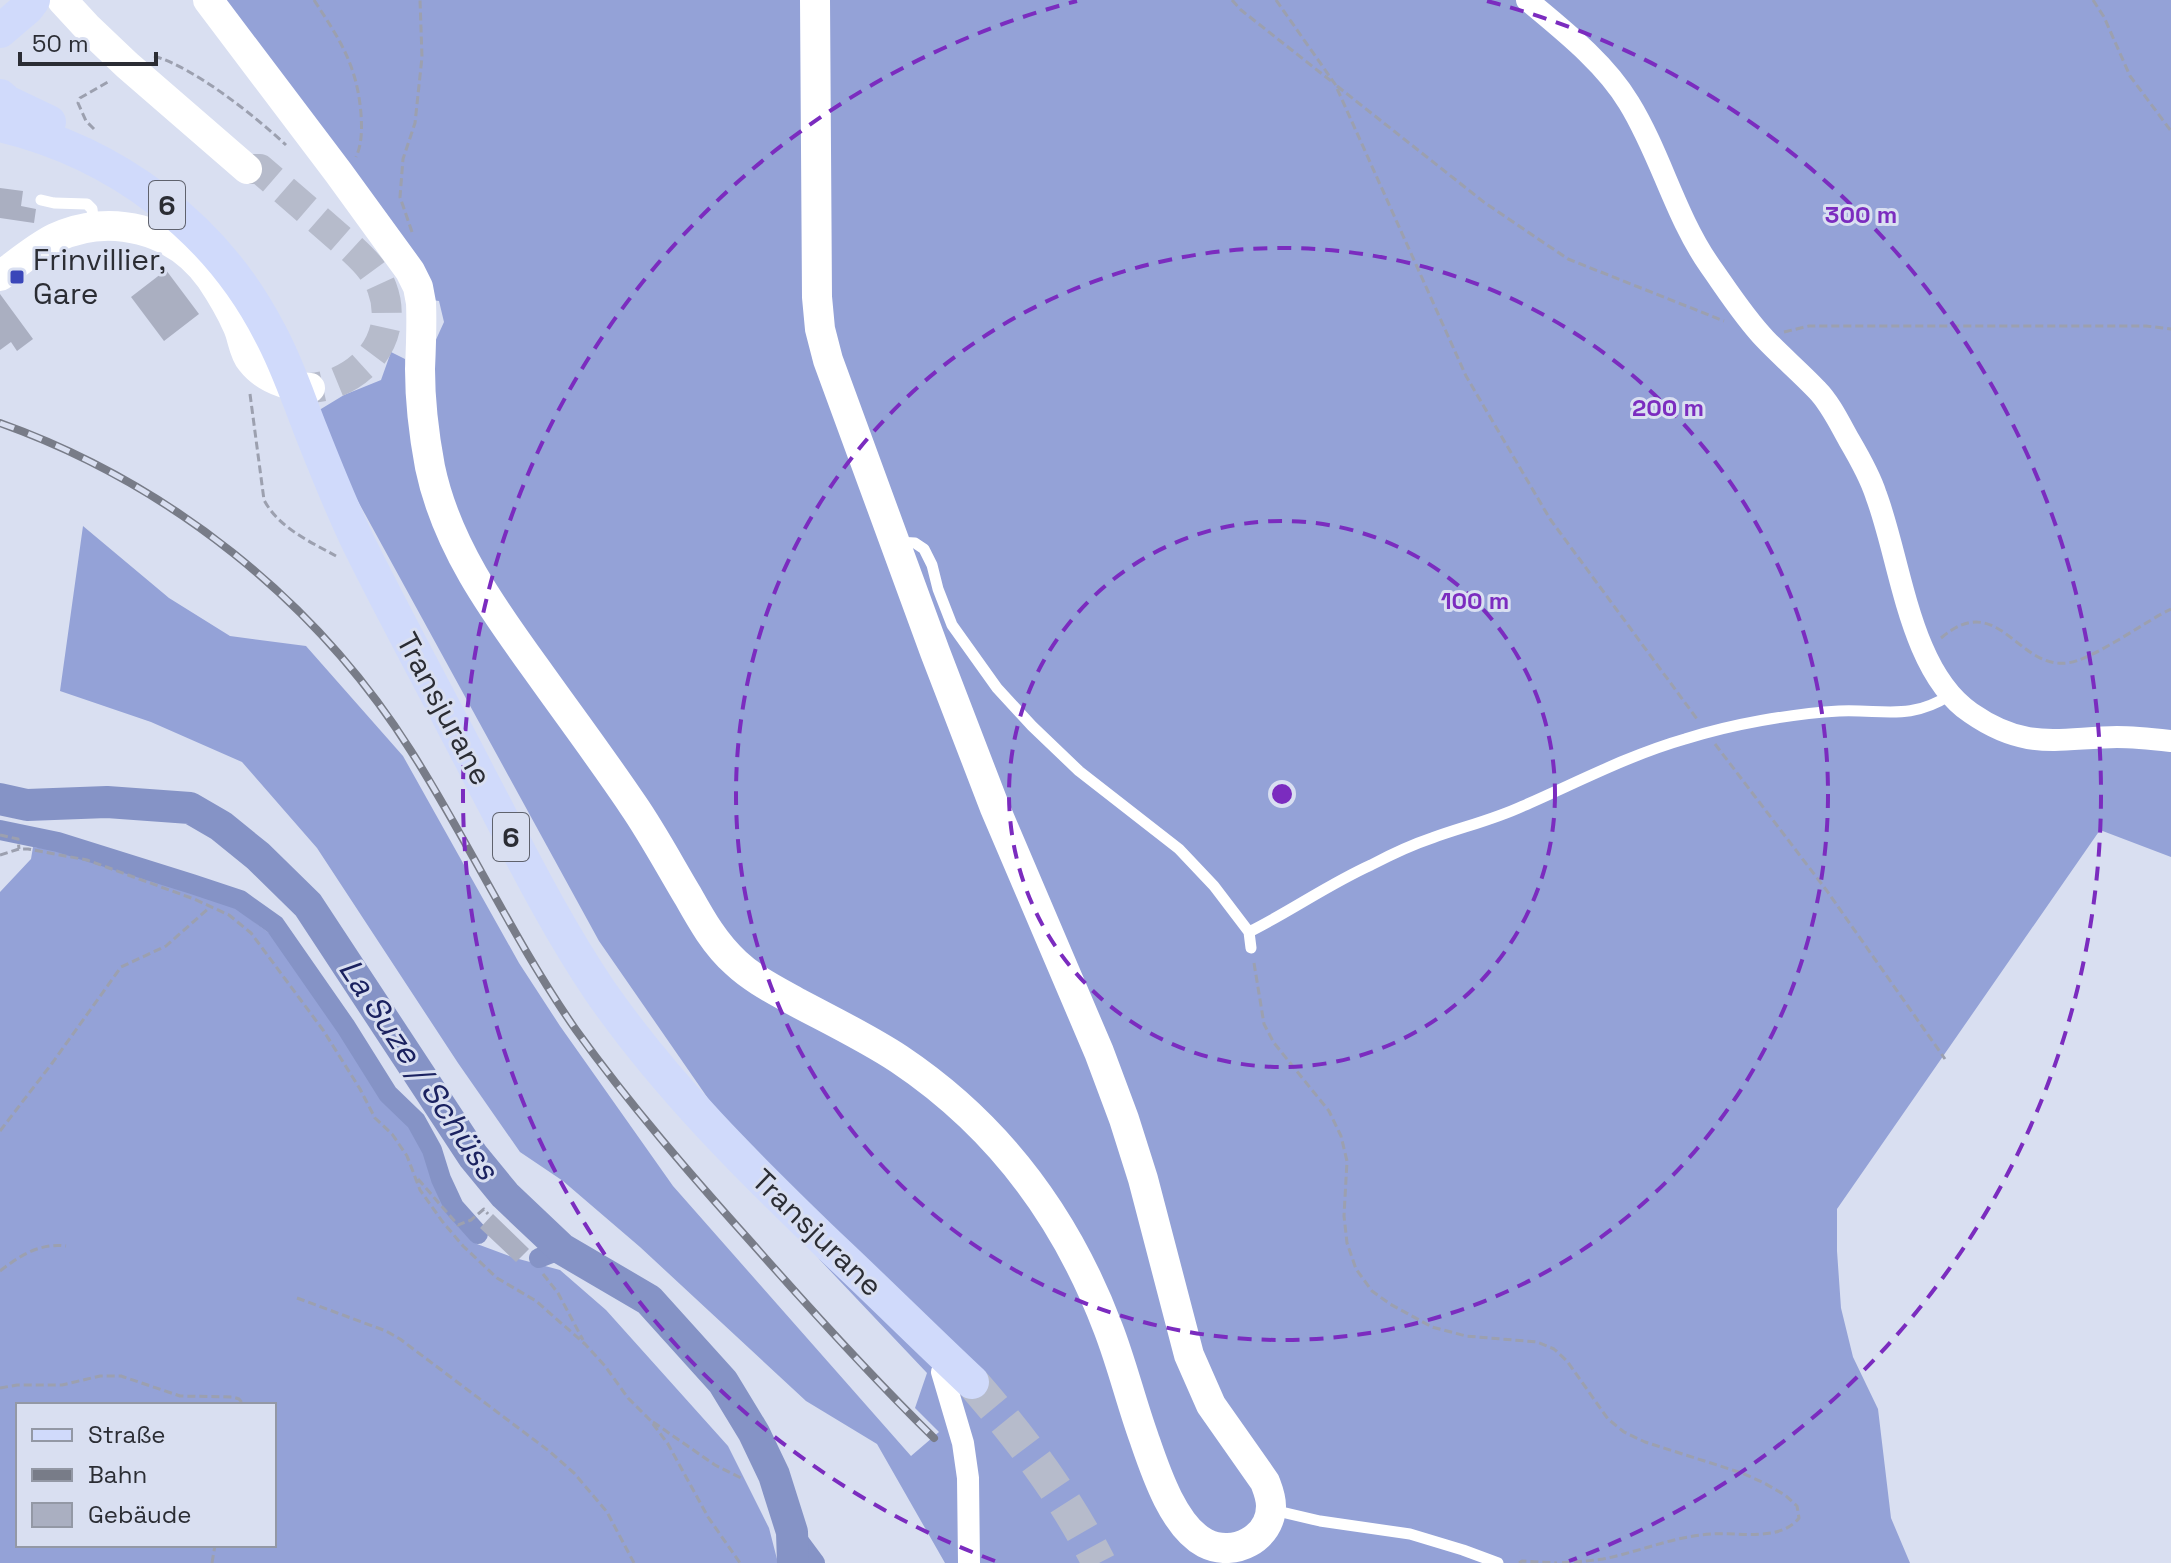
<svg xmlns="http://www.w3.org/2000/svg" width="2171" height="1563" viewBox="0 0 2171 1563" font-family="'Space Grotesk',sans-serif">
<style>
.forest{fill:#94a2d7;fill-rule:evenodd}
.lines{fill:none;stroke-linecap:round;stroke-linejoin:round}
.canal{stroke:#8593c6;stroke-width:20}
.river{stroke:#8593c6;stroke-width:32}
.building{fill:#aaafc1}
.secondary-tunnel{stroke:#b6bbcb;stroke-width:30;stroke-dasharray:30 15;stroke-linecap:butt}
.primary-tunnel{stroke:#b6bbcb;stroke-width:34;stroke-dasharray:34 17;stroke-linecap:butt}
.path{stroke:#9ca0af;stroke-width:3;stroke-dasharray:8 4;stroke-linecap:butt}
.lane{stroke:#fff;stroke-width:11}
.street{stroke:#fff;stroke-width:22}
.secondary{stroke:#fff;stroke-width:30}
.primary{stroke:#d0dafb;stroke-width:34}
.rail-casing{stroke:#787c88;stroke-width:8}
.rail{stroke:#d9dff1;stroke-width:5;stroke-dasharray:15;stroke-linecap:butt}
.ring{fill:none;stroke:#7b2cbf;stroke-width:4;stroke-dasharray:14 10}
.poi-dot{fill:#3a46b9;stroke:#d9dff1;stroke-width:3}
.labels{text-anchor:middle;stroke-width:6;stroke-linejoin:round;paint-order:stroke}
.shield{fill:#d9dff1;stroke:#5f626d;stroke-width:2}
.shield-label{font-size:28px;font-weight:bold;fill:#2b2d34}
.poi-label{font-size:30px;fill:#2b2d34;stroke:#d9dff1;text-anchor:start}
.street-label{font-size:30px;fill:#2b2d34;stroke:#d9dff1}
.water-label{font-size:32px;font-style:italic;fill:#1b2260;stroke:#d9dff1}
.centre{fill:#7b2cbf;stroke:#d9dff1;stroke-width:4}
.ring-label{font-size:24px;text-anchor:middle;font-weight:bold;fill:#7b2cbf;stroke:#d9dff1;stroke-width:6;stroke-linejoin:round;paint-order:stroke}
</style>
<rect width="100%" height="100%" fill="#d9dff1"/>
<!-- forest -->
<path class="forest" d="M 221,0 L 2171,0 L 2171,857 L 2100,830 L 1837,1209 L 1837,1251 L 1841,1308 L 1853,1357 L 1878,1409 L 1891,1518 L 1910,1563 L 945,1563 L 877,1444 L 806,1401 L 640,1247 L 563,1181 L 520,1152 L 458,1063 L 317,848 L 242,762 L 151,722 L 60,691 L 83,526 L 169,598 L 230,636 L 306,646 L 403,756 L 519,963 L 560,1026 L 673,1186 L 911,1456 L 939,1432 L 915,1408 L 927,1373 L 820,1260 L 599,941 L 337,463 L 316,412 L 344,395 L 381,380 L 391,352 L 405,359 L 412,418 L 434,344 L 444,322 L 439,301 L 432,300 Z
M 33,847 L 54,850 L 216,893 L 281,942 L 312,976 L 417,1124 L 444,1203 L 477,1244 L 515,1258 L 560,1270 L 606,1310 L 728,1446 L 769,1528 L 778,1563 L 0,1563 L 0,892 L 31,859 ZM 18,1405 L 274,1405 L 274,1545 L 18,1545 Z"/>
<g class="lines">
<!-- canal -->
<path class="canal" d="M 0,830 L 58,842 L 192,884 L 240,900 L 275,925 L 346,1027 L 388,1094 L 416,1121 L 432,1150 L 441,1179 L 454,1207 L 478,1234
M 539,1258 L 562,1249
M 792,1532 L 815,1563"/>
<!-- river -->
<path class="river" d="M 0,799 L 27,805 L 107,802 L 190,808 L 221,826 L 258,856 L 308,905 L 473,1156 L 505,1195 L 562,1249 L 649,1300 L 723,1382 L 754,1433 L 774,1475 L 792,1532 L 793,1563"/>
</g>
<!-- building -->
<path class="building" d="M 0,188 L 23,191 L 21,206 L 36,209 L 34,223 L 0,218 Z
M 166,270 L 199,314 L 164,341 L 131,297 Z
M 0,294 L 33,339 L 17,351 L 11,342 L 0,350 Z
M 493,1214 L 529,1249 L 516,1262 L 480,1228 Z"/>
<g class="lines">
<!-- secondary-tunnel -->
<path class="secondary-tunnel" d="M 247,169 L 260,169 L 352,249 C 364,260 376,272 382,288 C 401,338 360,385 310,388"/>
<!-- primary-tunnel -->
<path class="primary-tunnel" d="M 972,1382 C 1021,1438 1065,1496 1099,1563"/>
<!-- path -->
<path class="path" d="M 314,0 C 340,40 357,65 361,114 C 362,129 362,144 356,157
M 1232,0 L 1241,10 L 1331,81
M 1276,0 L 1335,84 L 1466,376 L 1550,519 L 1697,719
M 2093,0 L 2104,17 L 2130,76 L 2171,131
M 154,56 C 195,68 255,116 286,145
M 1337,86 L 1485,203 L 1568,259 L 1724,321
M 94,129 L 86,121 L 78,103 L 80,98 L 108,82
M 412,232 L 400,197 L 403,159 L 415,123 L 422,57 L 420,0
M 1784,332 L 1809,326 L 2146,326 L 2171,329
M 250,394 L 264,500 C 279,528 309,541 336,556
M 1941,638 C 1998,589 2017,669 2067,663 C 2093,660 2144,622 2171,609
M 1715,744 L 1827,891 L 1945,1059
M 0,835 L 18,839 L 19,849
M 0,855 L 19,849 L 28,849 L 87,860 L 194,899 L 229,915 L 251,933 L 323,1030 L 360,1089 L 375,1118 L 392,1134 L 407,1156 L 420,1190 L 442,1221 L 463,1246 L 497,1278 L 536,1301 L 585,1344 L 605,1366 L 628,1398 L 650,1420 L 668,1444 L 708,1517 L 740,1563
M 1254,963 L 1264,1024 L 1274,1043 L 1329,1111 L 1341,1136 L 1347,1161 L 1344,1216 L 1347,1243 L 1356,1269 L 1372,1291 L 1390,1304 L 1432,1327 L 1466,1336 L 1537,1342 L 1554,1349 L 1567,1361 L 1608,1419 L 1624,1432 L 1645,1442 L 1742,1473 L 1764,1483 L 1785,1495 L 1797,1506 L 1799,1518 C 1780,1542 1740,1532 1712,1534 C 1674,1536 1639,1552 1603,1559 C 1588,1561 1574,1562 1559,1563
M 0,1131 L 53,1062 L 121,967 L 166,946 L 210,907
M 418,1179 L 458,1225 L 471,1220 L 484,1209 L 488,1214
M 0,1271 C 21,1255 39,1243 66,1246
M 543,1274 L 558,1293 L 583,1340
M 297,1298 L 386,1331 L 400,1339 L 549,1451 L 574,1473 L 607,1512 L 634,1563
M 0,1388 L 17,1385 L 62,1385 L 100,1376 L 121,1376 L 180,1396 L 233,1397 L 239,1399 L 244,1405
M 653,1422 L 715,1465 L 741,1478
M 212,1563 L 215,1545
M 1519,1563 L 1522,1561 L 1557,1563"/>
<!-- lane -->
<path class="lane" d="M 41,200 L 54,203 L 87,204 L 92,209 L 94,226
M 897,542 L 915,543 L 924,549 L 932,565 L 938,589 L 952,625 L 997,688 L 1032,726 L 1079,771 L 1179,849 L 1214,886 L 1249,932 C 1291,911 1329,884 1371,865 C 1390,855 1411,845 1432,838 C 1462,827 1493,820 1523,806 C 1576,783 1629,755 1685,739 C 1732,724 1790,714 1839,711 C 1883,709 1910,721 1950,695
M 1249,932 L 1251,948
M 1273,1510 L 1320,1521 L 1410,1534 L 1463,1550 L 1498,1563"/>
<!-- street -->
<path class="street" d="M 1527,0 C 1563,30 1605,63 1629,103 C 1661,155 1675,216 1710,266 C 1727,290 1744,317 1765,339 C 1781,356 1800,372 1817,390 C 1830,403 1840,424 1849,440 C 1859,457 1870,476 1876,495 C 1901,561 1909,671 1971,713 C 2026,751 2057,738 2117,737 C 2135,737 2153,739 2171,741
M 942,1372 L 963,1443 L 968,1478 L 969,1563"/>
<!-- secondary -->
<path class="secondary" d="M 62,0 L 86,26 L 127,65 L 247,169
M 208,0 L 338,172 L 410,271 L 418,287 L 421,303 C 422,325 421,347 420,369 C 420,401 424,435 430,467 C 446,544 492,608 537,670 C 569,715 602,759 633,805 C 653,834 670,866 688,896 C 702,921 715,944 736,963 C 754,980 777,991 798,1003 C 832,1021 867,1038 899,1059 C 999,1126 1066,1217 1108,1328 C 1122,1364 1131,1402 1144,1438 C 1155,1470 1173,1526 1205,1543 C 1234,1558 1271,1538 1271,1506 C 1271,1497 1268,1490 1265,1482 L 1211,1405 L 1189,1355 L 1143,1179 L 1124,1119 L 1099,1052 L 995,808 L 935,652 L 828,360 L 820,329 L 817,297 L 815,0
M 0,276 C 18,263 35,248 55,238 C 110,212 176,229 211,279 C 221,294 231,311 238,327 C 243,338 243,351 251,361 C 265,379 288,386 310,388"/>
<!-- primary -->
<path class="primary" d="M 0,31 L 27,8 L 33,0
M 0,96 L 7,102 L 49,122
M 0,125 C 115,152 216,227 270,333 C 287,364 298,398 311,431 C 326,469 341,507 359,544 C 398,623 440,699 480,777 C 518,849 554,923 600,991 C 666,1086 747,1166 830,1246 C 878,1291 924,1337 972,1382"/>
<defs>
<path id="rail" d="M 0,423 C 168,483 316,600 411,751 C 469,842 514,941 576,1030 C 630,1105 690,1174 751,1242 C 810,1309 870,1375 934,1438"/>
</defs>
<!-- rail casing -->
<use href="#rail" class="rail-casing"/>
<!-- rail -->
<use href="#rail" class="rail"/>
</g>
<!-- distance rings -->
<g class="ring">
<circle cx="1282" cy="794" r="273"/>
<circle cx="1282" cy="794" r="546"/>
<path d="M995 1561A819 819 0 0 1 1077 1M1487 1A819 819 0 0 1 1569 1561"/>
</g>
<!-- markers -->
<rect class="poi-dot" x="9" y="269" width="16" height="16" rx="4"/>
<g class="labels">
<!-- shield labels -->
<g class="shield">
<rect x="149" y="181" width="36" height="48" rx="6"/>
<rect x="493" y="813" width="36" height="48" rx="6"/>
</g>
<g class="shield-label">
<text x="167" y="215">6</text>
<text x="511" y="847">6</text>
</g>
<!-- poi labels -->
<g class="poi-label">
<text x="33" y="270">Frinvillier,<tspan x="33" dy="34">Gare</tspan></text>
</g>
<!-- street labels -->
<g class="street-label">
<text transform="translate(444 709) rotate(62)" y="10">Transjurane</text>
<text transform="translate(817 1233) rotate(44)" y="10">Transjurane</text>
</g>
<!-- water labels -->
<g class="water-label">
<text transform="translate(419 1069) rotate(56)" y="11">La Suze / Schüss</text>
</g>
</g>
<circle cx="1282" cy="794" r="12" class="centre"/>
<g class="ring-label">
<text x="1861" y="223">300 m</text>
<text x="1668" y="416">200 m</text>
<text x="1475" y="609">100 m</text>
</g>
<!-- legend -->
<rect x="16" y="1403" width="260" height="144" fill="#d9dff1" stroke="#9398a5" stroke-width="2"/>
<rect x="32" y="1429" width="40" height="12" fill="#d0dafb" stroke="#9398a5" stroke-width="2"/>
<text x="88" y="1443" font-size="24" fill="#2b2d34">Straße</text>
<rect x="32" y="1469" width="40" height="12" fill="#787c88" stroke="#9398a5" stroke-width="2"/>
<text x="88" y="1483" font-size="24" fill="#2b2d34">Bahn</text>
<rect x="32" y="1503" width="40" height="24" fill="#aaafc1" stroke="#9398a5" stroke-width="2"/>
<text x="88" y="1523" font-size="24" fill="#2b2d34">Gebäude</text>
<!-- scale -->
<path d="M20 52v12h136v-12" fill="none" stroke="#2b2d34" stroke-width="4"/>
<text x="32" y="52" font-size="24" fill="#2b2d34" stroke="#d9dff1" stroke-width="6" paint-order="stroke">50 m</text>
</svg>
